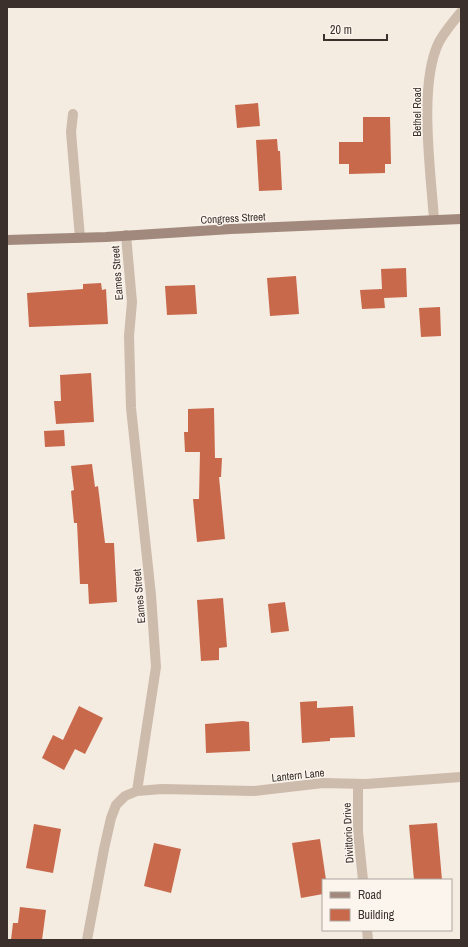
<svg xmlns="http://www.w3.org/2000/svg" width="468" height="947" viewBox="0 0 468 947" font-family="'Archivo Narrow',sans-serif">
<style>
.building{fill:#c8694b}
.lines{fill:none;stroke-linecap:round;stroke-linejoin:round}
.street{stroke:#cdbbac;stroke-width:10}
.secondary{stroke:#a18a7d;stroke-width:10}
.labels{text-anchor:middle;stroke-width:3;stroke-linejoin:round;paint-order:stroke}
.street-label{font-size:11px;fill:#3b302b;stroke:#fbf5ee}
</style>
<rect width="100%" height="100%" fill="#f4ebe1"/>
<!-- building -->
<path class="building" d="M 258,103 L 260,126 L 237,128 L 235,105 Z
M 363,117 L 390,117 L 391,164 L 385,164 L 385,173 L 349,174 L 349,164 L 339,164 L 339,142 L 363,142 Z
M 277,139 L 278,151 L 280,151 L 282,190 L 259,191 L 256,140 Z
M 406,268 L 407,297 L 384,298 L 385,308 L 362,309 L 360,290 L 382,289 L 381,269 Z
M 296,276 L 299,314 L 270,316 L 267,278 Z
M 101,283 L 102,290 L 106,289 L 108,324 L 29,327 L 27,293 L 83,289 L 83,284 Z
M 195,285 L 197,314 L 167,315 L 165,286 Z
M 440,307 L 441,336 L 421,337 L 419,308 Z
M 91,373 L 94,422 L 56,424 L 54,401 L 61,401 L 60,375 Z
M 214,408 L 215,458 L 222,458 L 221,477 L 219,477 L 225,539 L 197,542 L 193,499 L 199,499 L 200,452 L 185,452 L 184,432 L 188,432 L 188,409 Z
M 64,430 L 65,446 L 45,447 L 44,431 Z
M 92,464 L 95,487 L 98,486 L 105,543 L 114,543 L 117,602 L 89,604 L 88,584 L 80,584 L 77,523 L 74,523 L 71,491 L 74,490 L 71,466 Z
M 223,598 L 227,647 L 219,648 L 219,660 L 201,661 L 197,600 Z
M 285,602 L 289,631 L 271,633 L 268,604 Z
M 317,701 L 317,708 L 353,706 L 355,737 L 330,738 L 330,741 L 302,743 L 300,702 Z
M 79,706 L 103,718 L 85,754 L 75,749 L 64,770 L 42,758 L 53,735 L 63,740 Z
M 243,721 L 249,722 L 250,751 L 206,753 L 205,724 Z
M 437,823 L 442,880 L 414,880 L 409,825 Z
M 34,824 L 61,829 L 53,873 L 26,868 Z
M 320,839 L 326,880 L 323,880 L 323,894 L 301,898 L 292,843 Z
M 154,843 L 181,849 L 171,893 L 144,886 Z
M 20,907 L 46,910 L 42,940 L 11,940 L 13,923 L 18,923 Z"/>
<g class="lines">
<!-- street -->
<path class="street" d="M 73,114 L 71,132 L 80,238
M 434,220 C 431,173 418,84 439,42 C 445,31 453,22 461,12
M 358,784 L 358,832 L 363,880
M 137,791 L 162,789 L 254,791 L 323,783 L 366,784 L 461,777
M 367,930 L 368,940
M 87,940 L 104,849 L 111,818 L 116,805 L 125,796 L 137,791 L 156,667 L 151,595 L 131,408 L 129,336 L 132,302 L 126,235"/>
<!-- secondary -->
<path class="secondary" d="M 7,240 L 106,237 L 231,229 L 461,219"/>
</g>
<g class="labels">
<!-- street labels -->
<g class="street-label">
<text transform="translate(417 112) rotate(-90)" y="4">Bethel Road</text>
<text transform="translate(233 218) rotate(-3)" y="4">Congress Street</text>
<text transform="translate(117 273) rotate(-94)" y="4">Eames Street</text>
<text transform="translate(139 596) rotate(-95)" y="4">Eames Street</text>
<text transform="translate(298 775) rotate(-6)" y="4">Lantern Lane</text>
<text transform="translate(348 833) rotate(-93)" y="4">Divittorio Drive</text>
</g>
</g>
<!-- border -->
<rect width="468" height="947" fill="none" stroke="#3b302b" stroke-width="16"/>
<!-- legend -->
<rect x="322" y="879" width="130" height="52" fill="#fbf5ee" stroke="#aea6a0"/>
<rect x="330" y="892" width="20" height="6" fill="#a18a7d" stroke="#aea6a0"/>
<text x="358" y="899" font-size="12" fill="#3b302b">Road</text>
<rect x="330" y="909" width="20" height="12" fill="#c8694b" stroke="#aea6a0"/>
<text x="358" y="919" font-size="12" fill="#3b302b">Building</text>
<!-- scale -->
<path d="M324 34v6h63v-6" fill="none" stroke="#3b302b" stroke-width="2"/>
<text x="330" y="34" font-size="12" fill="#3b302b" stroke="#fbf5ee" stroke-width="3" paint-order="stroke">20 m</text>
</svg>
